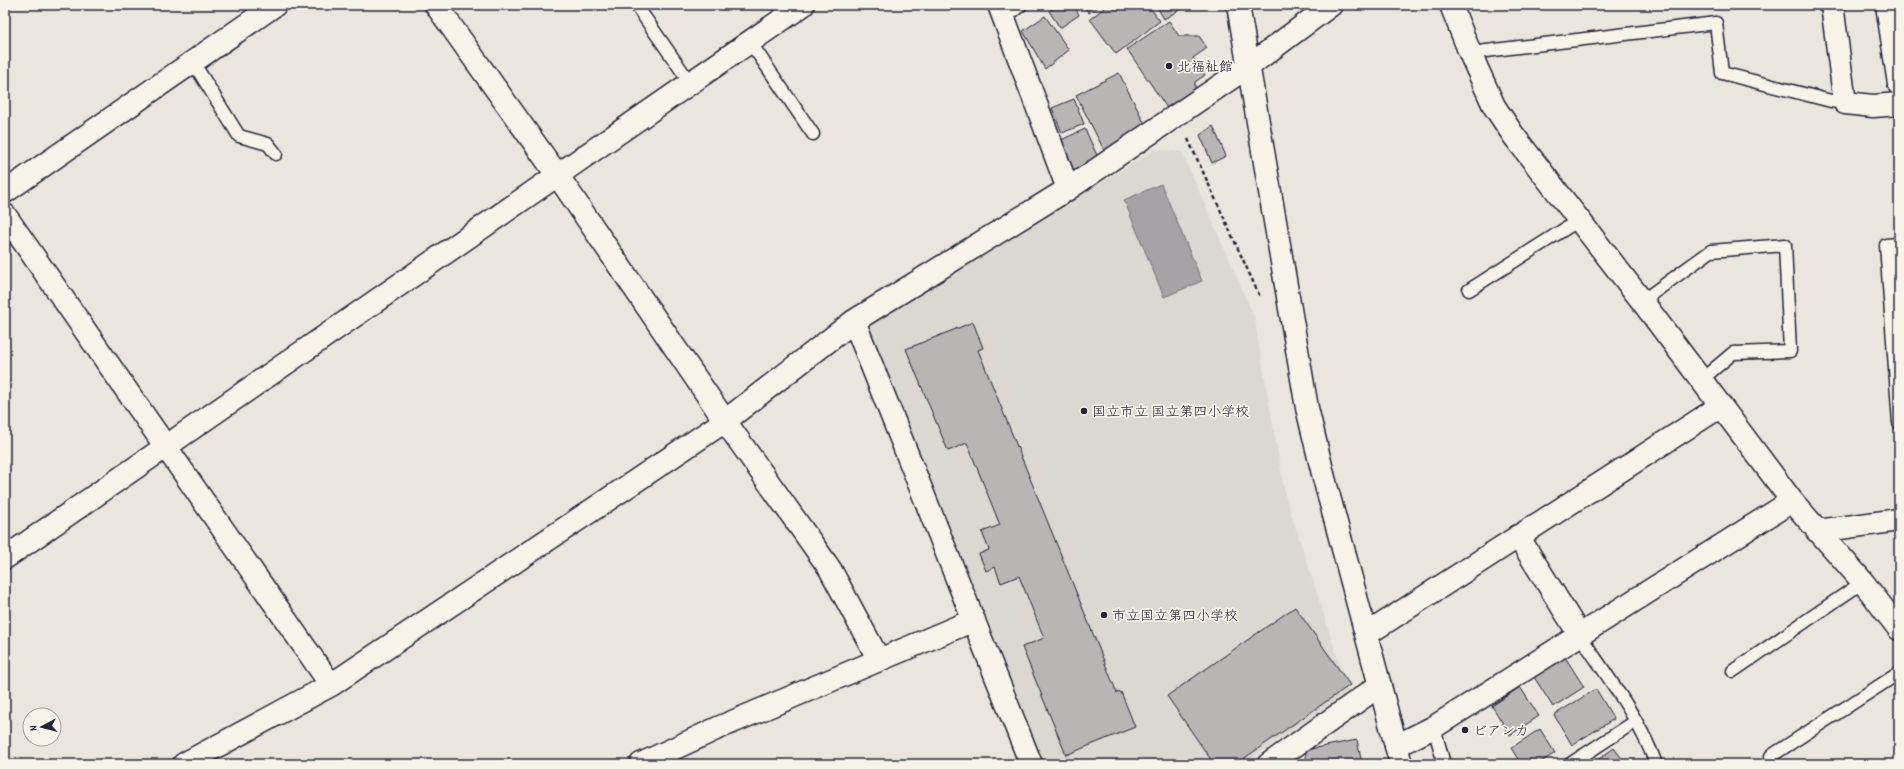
<svg xmlns="http://www.w3.org/2000/svg" width="1904" height="769" viewBox="0 0 1904 769" font-family="Dekko,'Klee One',sans-serif">
<style>
.built{fill:#dbd8d2}
.water{fill:#a6a3a6;stroke:#716f7b}
.building{fill:#b8b6b5;stroke:#22223b}
.lines{fill:none;stroke-linecap:round;stroke-linejoin:round}
.service-casing{stroke:#22223b;stroke-width:15}
.minor-casing{stroke:#22223b;stroke-width:25}
.tertiary-casing{stroke:#22223b;stroke-width:25}
.path{stroke:#22223b;stroke-width:2.5;stroke-dasharray:4 3;stroke-linecap:butt}
.service{stroke:#f7f3e8;stroke-width:12}
.minor{stroke:#f7f3e8;stroke-width:22}
.tertiary{stroke:#f7f3e8;stroke-width:22}
.poi-dot{fill:#22223b;stroke:#f7f3e8;stroke-width:1.5}
.labels{text-anchor:middle;stroke-width:3.5;stroke-linejoin:round;paint-order:stroke}
.poi-label{font-size:14px;fill:#22223b;stroke:#f7f3e8;text-anchor:start}
</style>
<rect width="100%" height="100%" fill="#eae6de"/>
<filter id="ink" filterUnits="userSpaceOnUse"><feTurbulence type="fractalNoise" baseFrequency=".025" numOctaves="2"/><feDisplacementMap in="SourceGraphic" scale="8" xChannelSelector="R" yChannelSelector="G"/><feConvolveMatrix kernelMatrix="1 2 1 2 8 2 1 2 1" color-interpolation-filters="sRGB"/></filter>
<g filter="url(#ink)">
<!-- built -->
<path class="built" d="M 1156,149 L 1182,152 L 1254,316 L 1285,494 L 1349,693 L 1243,764 L 1044,764 L 863,327 Z"/>
<!-- water -->
<path class="water" d="M 1161,184 L 1202,281 L 1164,297 L 1124,200 Z"/>
<!-- building -->
<path class="building" d="M 1058,5 L 1074,5 L 1079,15 L 1060,28 L 1049,11 Z
M 1083,5 L 1101,5 L 1089,13 Z
M 1108,5 L 1148,5 L 1160,21 L 1116,54 L 1090,19 Z
M 1156,5 L 1188,5 L 1164,19 Z
M 1045,16 L 1069,50 L 1045,69 L 1023,31 Z
M 1169,21 L 1179,36 L 1199,36 L 1207,48 L 1193,58 L 1205,75 L 1195,82 L 1195,96 L 1183,106 L 1167,108 L 1127,49 Z
M 1119,73 L 1148,130 L 1105,152 L 1076,95 Z
M 1074,99 L 1084,124 L 1062,133 L 1052,108 Z
M 1213,126 L 1226,156 L 1212,163 L 1200,135 Z
M 1085,129 L 1100,162 L 1075,174 L 1059,141 Z
M 973,322 L 983,348 L 978,350 L 1117,693 L 1121,692 L 1135,727 L 1066,755 L 1022,647 L 1044,638 L 1019,576 L 1001,583 L 995,567 L 986,571 L 979,554 L 989,550 L 982,532 L 1000,525 L 967,443 L 948,451 L 906,349 Z
M 1295,607 L 1350,685 L 1236,764 L 1214,764 L 1167,696 Z
M 1565,657 L 1584,687 L 1553,707 L 1534,677 Z
M 1520,687 L 1539,716 L 1510,735 L 1492,706 Z
M 1596,689 L 1614,719 L 1572,745 L 1554,715 Z
M 1540,729 L 1555,753 L 1538,764 L 1521,764 L 1511,748 Z
M 1357,740 L 1362,764 L 1297,764 L 1307,762 L 1305,750 Z
M 1614,748 L 1626,764 L 1592,764 Z"/>
<g class="lines">
<defs>
<path id="service" d="M 636,5 L 691,84
M 1004,18 L 1021,5
M 750,42 L 813,134
M 1470,53 L 1716,23 L 1722,73 L 1831,101 L 1845,103
M 193,62 L 239,136 L 268,144 L 276,154
M 1899,244 L 1886,245 L 1899,423
M 1469,290 L 1579,220
M 1642,301 L 1711,251 L 1785,245 L 1790,351 L 1733,353 L 1701,380
M 1579,634 C 1606,675 1639,717 1656,764
M 1733,671 L 1863,582
M 1434,727 L 1444,764
M 1771,756 L 1899,673
M 1570,764 L 1636,721"/>
<path id="minor" d="M 436,5 L 558,176 L 725,421 L 830,569 L 879,660
M 999,5 L 1068,189
M 1451,5 L 1470,53 L 1494,106 L 1514,136 L 1642,301 L 1792,501 L 1863,582 L 1899,629
M 1832,5 L 1845,103 L 1873,106 L 1899,104
M 5,192 L 275,5
M 5,215 L 331,685
M 854,321 L 1031,764
M 1817,531 L 1899,520
M 1518,536 L 1579,634
M 5,558 L 803,5
M 1367,634 L 1721,406
M 1396,746 L 1434,727 L 1792,501
M 184,764 L 331,685 L 725,421 L 854,321 L 1068,189 L 1249,66 L 1331,5
M 641,764 L 718,728 L 974,620
M 1269,764 L 1380,685"/>
<path id="tertiary" d="M 1238,5 L 1307,408 L 1324,478 L 1401,764
M 1887,5 L 1899,84"/>
</defs>
<!-- service casing -->
<use href="#service" class="service-casing"/>
<!-- minor casing -->
<use href="#minor" class="minor-casing"/>
<!-- tertiary casing -->
<use href="#tertiary" class="tertiary-casing"/>
<!-- path -->
<path class="path" d="M 1188,139 L 1260,297"/>
<!-- service -->
<use href="#service" class="service"/>
<!-- minor -->
<use href="#minor" class="minor"/>
<!-- tertiary -->
<use href="#tertiary" class="tertiary"/>
</g>
</g>
<!-- markers -->
<g class="poi-dot">
<circle cx="1169" cy="66" r="4"/>
<circle cx="1084" cy="411" r="4"/>
<circle cx="1104" cy="615" r="4"/>
<circle cx="1465" cy="730" r="4"/>
</g>
<g class="labels">
<!-- poi labels -->
<g class="poi-label">
<text x="1177" y="71">北福祉館</text>
<text x="1092" y="416">国立市立 国立第四小学校</text>
<text x="1112" y="620">市立国立第四小学校</text>
<text x="1473" y="735">ビアンカ</text>
</g>
</g>
<!-- margin -->
<rect width="1904" height="769" fill="none" stroke="#f7f3e8" stroke-width="20"/>
<rect x="10" y="10" width="1884" height="749" fill="none" stroke="#22223b" stroke-width="1.5" filter="url(#ink)"/>
<!-- north arrow -->
<g transform="translate(42 727) rotate(263)"><circle r="19" fill="#f7f3e8" stroke="#a29fa3"/>
<path d="M0-3L7 15L0 10L-7 15Z" fill="#22223b"/>
<text y="-6" font-size="11" font-weight="bold" text-anchor="middle" fill="#22223b">N</text>
</g>
</svg>
